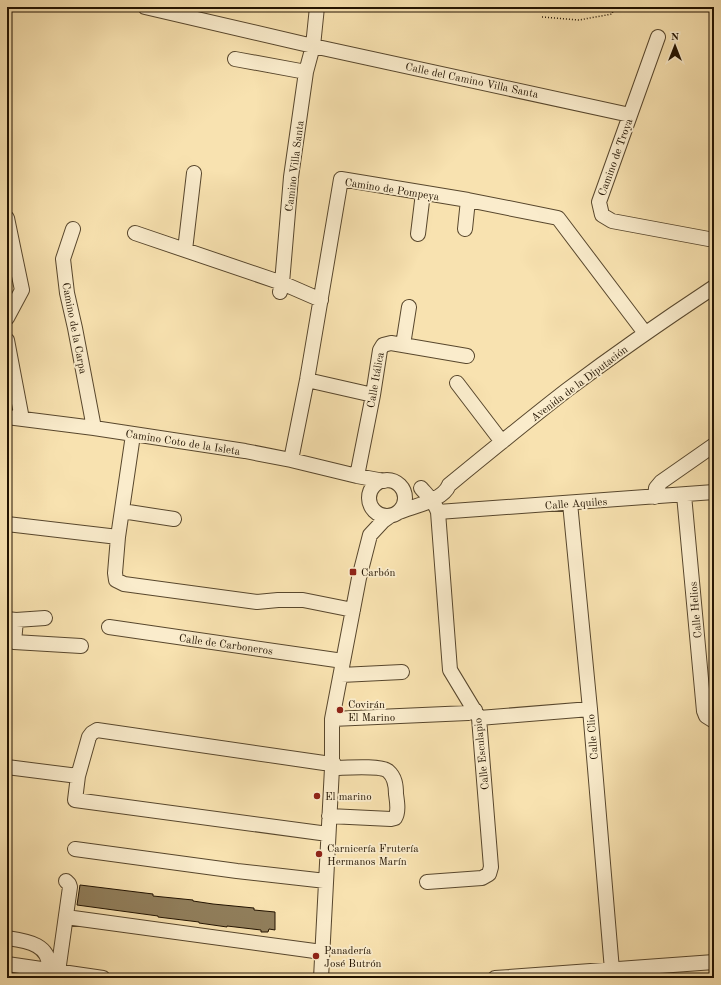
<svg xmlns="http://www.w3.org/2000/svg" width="721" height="985" viewBox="0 0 721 985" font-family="'Old Standard TT',serif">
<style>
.building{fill:#917f5c;stroke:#221301}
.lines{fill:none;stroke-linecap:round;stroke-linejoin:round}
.minor-casing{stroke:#58472d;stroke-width:16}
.path{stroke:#221301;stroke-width:1.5;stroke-dasharray:1 2;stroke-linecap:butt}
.minor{stroke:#faeccc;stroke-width:14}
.poi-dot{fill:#8f2418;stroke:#faeccc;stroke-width:1.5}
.labels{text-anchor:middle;stroke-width:3.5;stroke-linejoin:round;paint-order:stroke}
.street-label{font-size:11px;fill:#221301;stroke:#faeccc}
.poi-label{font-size:11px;fill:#221301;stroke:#faeccc;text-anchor:start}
</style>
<rect width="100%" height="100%" fill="#f8e2b0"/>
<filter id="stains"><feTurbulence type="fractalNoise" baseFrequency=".005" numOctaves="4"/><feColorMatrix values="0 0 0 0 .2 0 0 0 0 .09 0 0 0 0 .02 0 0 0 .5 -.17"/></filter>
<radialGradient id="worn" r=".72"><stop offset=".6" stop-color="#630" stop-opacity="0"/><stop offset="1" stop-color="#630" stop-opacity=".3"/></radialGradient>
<!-- building -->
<path class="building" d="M 80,885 L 153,894 L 153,896 L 193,900 L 193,901 L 213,904 L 254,908 L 254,910 L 275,912 L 275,930 L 269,929 L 268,932 L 261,932 L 261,930 L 227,926 L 227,927 L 199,923 L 199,922 L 158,917 L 158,916 L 77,905 Z"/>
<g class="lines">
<defs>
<path id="minor" d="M 145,7 L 313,46 L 630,115
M 317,7 L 313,46 L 306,72 L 291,177 L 282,283 L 321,300
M 658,37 L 599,202 L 602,215 L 612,221 L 714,240
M 235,59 L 306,72
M 7,218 L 22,290 L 7,318
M 73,229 L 63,259 L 67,293 L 75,328 L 94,428
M 465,229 L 468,200
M 135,233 L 282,283 L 280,292
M 418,234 L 423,193
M 185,250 L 194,173
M 7,340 L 22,419
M 403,345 L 409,307
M 307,380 L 373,395
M 457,383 L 502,442
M 7,417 L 94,428 L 245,451 L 291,460 L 357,476 L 384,481
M 133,435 L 118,537 L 115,573 L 116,580 L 124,584 L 257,602 L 278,600 L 303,600 L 353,610
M 291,460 L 307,380 L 341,179 L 468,200 L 558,218 L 645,333
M 357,476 L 373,395 L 380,350 L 383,345 L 391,343 L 467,356
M369 498a18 18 0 1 1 36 0a18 18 0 1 1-36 0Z
M 421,488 C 427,495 435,502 438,512 L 450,670 L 479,718 L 491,867 L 489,874 L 482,878 L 427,882
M 684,495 L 704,711 L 706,716 L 714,721
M 655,497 L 656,488 L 661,482 L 714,445
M 570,503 L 590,709 L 612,970
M 122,511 L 174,519
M 399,512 C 413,506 443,501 449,485 C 488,453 527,421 567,390 C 615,354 664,320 714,287
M 438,512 L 714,492
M 7,524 L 118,537
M 7,619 L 16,620 L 14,642 L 81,646
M 16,620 L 45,618
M 109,627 L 343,661
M 341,675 L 402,672
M 479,718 L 590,709
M 332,719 L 468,713 L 475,710
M 7,767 L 78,776
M 329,816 L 391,819 L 395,818 C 399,812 397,801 396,794 C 396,785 395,777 388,771 C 380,765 344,768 332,768
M 328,834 L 75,800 L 78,776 L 89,737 L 92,733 L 97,730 L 324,763 L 333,762
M 75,849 L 237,871 L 326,881
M 66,917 L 322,952
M 7,938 C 27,941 51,944 49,970
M 7,964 L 103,978
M 58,972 L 70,887 L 69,884 L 66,881
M 321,978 L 332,768 L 332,719 L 359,578 L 370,535 L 383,521 L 390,516
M 495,978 L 714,962"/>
</defs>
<!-- minor casing -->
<use href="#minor" class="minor-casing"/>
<!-- path -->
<path class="path" d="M 542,17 L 579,20 L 612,14 L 614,7"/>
<!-- minor -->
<use href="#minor" class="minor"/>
</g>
<!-- markers -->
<g class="poi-dot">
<rect x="349" y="568" width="8" height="8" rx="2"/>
<circle cx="340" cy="710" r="4"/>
<circle cx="317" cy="796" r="4"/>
<circle cx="319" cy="854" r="4"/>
<circle cx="316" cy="956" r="4"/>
</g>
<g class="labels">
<!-- street labels -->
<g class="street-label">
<text transform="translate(472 80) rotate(12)" y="4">Calle del Camino Villa Santa</text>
<text transform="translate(615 157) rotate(-70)" y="4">Camino de Troya</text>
<text transform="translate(294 166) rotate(-83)" y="4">Camino Villa Santa</text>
<text transform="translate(392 189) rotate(9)" y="4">Camino de Pompeya</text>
<text transform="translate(75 328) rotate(79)" y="4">Camino de la Carpa</text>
<text transform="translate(375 380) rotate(-80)" y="4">Calle Itálica</text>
<text transform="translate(579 383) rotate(-37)" y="4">Avenida de la Diputación</text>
<text transform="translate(183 442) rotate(9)" y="4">Camino Coto de la Isleta</text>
<text transform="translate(576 503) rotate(-4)" y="4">Calle Aquiles</text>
<text transform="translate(695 610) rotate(-95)" y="4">Calle Helios</text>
<text transform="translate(226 644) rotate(8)" y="4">Calle de Carboneros</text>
<text transform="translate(592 737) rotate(-95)" y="4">Calle Clio</text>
<text transform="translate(481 754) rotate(-96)" y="4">Calle Esculapio</text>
</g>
<!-- poi labels -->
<g class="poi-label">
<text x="361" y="576">Carbón</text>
<text x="348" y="708">Covirán<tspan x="348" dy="13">El Marino</tspan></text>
<text x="325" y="800">El marino</text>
<text x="327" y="852">Carnicería Frutería<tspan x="327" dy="13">Hermanos Marín</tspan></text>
<text x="324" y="954">Panadería<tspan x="324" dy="13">José Butrón</tspan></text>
</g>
</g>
<!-- margin -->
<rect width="721" height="985" fill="none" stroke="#f8e2b0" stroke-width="24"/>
<rect x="8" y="8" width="705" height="969" fill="none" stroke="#221301" stroke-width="2"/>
<rect x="12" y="12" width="697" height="961" fill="none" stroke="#221301"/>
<!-- north arrow -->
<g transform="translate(675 46)" stroke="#faeccc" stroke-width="3" paint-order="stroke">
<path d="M0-3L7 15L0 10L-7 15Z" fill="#221301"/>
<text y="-6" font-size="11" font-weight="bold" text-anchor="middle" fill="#221301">N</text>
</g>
<rect width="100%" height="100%" filter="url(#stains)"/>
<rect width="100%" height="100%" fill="url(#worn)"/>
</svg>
